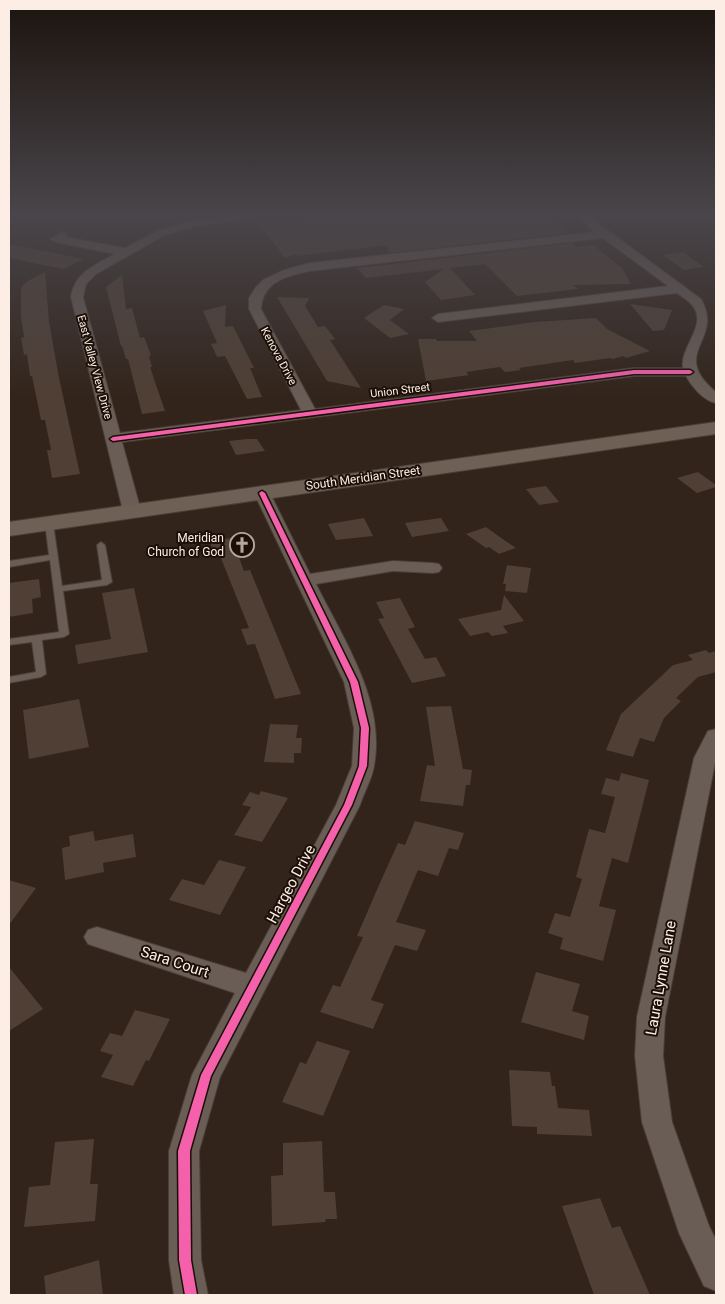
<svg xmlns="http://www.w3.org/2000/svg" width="725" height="1304" viewBox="0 0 725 1304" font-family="Roboto,sans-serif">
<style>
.building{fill:#4f3f34}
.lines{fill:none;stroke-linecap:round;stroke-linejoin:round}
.service-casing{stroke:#4a3f38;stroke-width:2}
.minor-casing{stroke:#4a3f38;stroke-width:2}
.primary-casing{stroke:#4a3f38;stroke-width:2}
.service{fill:#695d56;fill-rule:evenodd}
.minor{fill:#695d56;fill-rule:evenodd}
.primary{fill:#6e6054;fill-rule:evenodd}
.cycleway-casing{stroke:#1b0f08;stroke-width:3}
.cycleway{fill:#f560ab;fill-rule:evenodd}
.labels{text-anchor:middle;stroke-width:4;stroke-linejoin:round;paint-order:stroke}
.far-street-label{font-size:11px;fill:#fceee5;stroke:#1b0f08}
.street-label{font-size:12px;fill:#fceee5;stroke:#1b0f08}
.poi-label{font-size:12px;fill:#fceee5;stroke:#1b0f08;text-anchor:end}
.near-street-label{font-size:15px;fill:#fceee5;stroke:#1b0f08}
</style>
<rect width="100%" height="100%" fill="#32241b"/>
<!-- building -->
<path class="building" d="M 354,215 L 508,215 L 509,219 L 556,217 L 567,233 L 389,253 L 387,245 L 297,256 L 295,254 L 285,258 L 259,223 Z
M 573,243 L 576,247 L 593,245 L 622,268 L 631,284 L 573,285 L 578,289 L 517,296 L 485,264 L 450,268 L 475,295 L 441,300 L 425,282 L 444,269 L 366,278 L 357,268 Z
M 9,244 L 83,259 L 64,269 L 9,258 Z
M 683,252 L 704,267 L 684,270 L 663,255 Z
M 45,272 L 49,321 L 58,373 L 80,474 L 52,478 L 47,450 L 51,450 L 45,420 L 41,420 L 32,376 L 30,376 L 27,354 L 24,355 L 21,338 L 24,337 L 21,317 L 21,288 L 26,282 Z
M 122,275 L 126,309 L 132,308 L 140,338 L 144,337 L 151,355 L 149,356 L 152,367 L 150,367 L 165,411 L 142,414 L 128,359 L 126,359 L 122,346 L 121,346 L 106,287 Z
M 277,297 L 309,298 L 305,306 L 318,327 L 325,326 L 335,339 L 330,340 L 361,388 L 327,381 Z
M 630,304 L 672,310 L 664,330 L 653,331 Z
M 226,305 L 225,327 L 233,326 L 254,368 L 250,368 L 262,397 L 247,399 L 225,356 L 217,357 L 211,344 L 217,343 L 203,311 Z
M 384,305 L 404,309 L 390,320 L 409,334 L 390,338 L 364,318 Z
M 596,318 L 607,329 L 650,351 L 626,358 L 623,356 L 613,359 L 610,358 L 575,363 L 573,360 L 519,368 L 521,370 L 505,372 L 500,367 L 466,372 L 469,375 L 426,381 L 418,339 L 436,339 L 437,341 L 477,341 L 469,331 L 535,322 Z
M 247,439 L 257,439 L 265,451 L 236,455 L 229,441 Z
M 698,472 L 716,485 L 716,487 L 697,493 L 677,478 Z
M 546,486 L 559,502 L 539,505 L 526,489 Z
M 364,518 L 373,536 L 336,540 L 328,524 Z
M 441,518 L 449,531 L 412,537 L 405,523 Z
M 486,527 L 497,535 L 516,548 L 499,554 L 489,547 L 486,548 L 466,534 Z
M 232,538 L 244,571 L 250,570 L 301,694 L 275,699 L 255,644 L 247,645 L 241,629 L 249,628 L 220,556 L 214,556 L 210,541 Z
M 507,565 L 531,568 L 527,593 L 505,591 L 506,584 L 503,584 Z
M 39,579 L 41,597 L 32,599 L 33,613 L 9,617 L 9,583 Z
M 134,588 L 148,652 L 78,664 L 75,645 L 111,639 L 102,593 Z
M 504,595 L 524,621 L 503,626 L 508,633 L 492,636 L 488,632 L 470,636 L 458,619 L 501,610 Z
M 400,598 L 415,627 L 408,629 L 425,659 L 436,657 L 446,676 L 412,683 L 378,619 L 384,618 L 376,602 Z
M 706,650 L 709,653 L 716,651 L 716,672 L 698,677 L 676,698 L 681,701 L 664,718 L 654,742 L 640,738 L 633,757 L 606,750 L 621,714 L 673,665 L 693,660 L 688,655 Z
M 79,699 L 89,747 L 29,759 L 23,710 Z
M 451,706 L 463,769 L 472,770 L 470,785 L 466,785 L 463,806 L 420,801 L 427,765 L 435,766 L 426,707 Z
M 270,724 L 298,725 L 296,738 L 302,738 L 301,753 L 294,753 L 294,763 L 264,762 Z
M 621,773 L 649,780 L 628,863 L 612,858 L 599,906 L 616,910 L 603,961 L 560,949 L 563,938 L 548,933 L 555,913 L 570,917 L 582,879 L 576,877 L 589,829 L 605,833 L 615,797 L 601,794 L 606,778 L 619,781 Z
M 261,791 L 288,798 L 262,842 L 234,835 L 251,807 L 242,805 L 250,792 L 259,795 Z
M 415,821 L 464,833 L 458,850 L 449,848 L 438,876 L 418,870 L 396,922 L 426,930 L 417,951 L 395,945 L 371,1000 L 384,1004 L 373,1029 L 320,1012 L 333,985 L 340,987 L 363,937 L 357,936 L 379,885 L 398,843 L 405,845 Z
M 93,831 L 95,841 L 133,834 L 136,857 L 103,863 L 104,872 L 65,880 L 62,848 L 70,846 L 69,836 Z
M 219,860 L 246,867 L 220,915 L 169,900 L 182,879 L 204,885 Z
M 9,880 L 36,888 L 9,925 Z
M 9,967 L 43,1009 L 9,1031 Z
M 536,972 L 580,984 L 572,1011 L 589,1016 L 584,1040 L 521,1022 Z
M 135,1010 L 170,1019 L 149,1061 L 146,1060 L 133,1086 L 101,1077 L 113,1055 L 100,1051 L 110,1033 L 122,1036 Z
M 317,1041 L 350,1051 L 323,1116 L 282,1102 L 300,1062 L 306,1064 Z
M 509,1070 L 550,1072 L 552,1086 L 555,1086 L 558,1108 L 589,1110 L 592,1136 L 537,1134 L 537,1127 L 512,1126 Z
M 94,1139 L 90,1184 L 98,1184 L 95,1221 L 24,1227 L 29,1187 L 50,1185 L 55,1142 Z
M 322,1141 L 324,1192 L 335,1192 L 337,1219 L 326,1219 L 325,1222 L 272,1226 L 271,1176 L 283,1175 L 283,1143 Z
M 600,1198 L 612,1228 L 620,1226 L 650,1295 L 594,1295 L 562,1206 Z
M 99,1260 L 103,1295 L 46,1295 L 44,1276 Z"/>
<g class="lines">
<defs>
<path id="service" d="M 49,520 L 53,523 L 62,586 L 102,580 L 97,545 L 101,542 L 105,545 L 112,582 L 107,585 L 63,591 L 69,634 L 64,637 L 42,640 L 46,674 L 41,677 L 9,683 L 9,677 L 36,672 L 32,642 L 9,645 L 9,639 L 59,632 L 50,560 L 9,567 L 9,561 L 49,555 L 45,523 Z"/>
<path id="minor" d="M 227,215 L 256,215 L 251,218 L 196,226 L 165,235 L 96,274 L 86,284 L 83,297 L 120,433 L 301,410 L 249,309 L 249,298 L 256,287 L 263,280 L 284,270 L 310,263 L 595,232 L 575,215 L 587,215 L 701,299 C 725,341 668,352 716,392 L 716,403 C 704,401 692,387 686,376 L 634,376 L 122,442 L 141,511 L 138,515 L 126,515 L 123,511 L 71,297 C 74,273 96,264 115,254 L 56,242 L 50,239 L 61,232 L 65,233 L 67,235 L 65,237 L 125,248 L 157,231 L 195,220 ZM 603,238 L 668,286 L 438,314 L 432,318 L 438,322 L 677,293 C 682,297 688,300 692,305 C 709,325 679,347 683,368 L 634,368 L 315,409 L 261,309 C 263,281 287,276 310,271 Z
M 262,488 L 268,489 L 270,493 L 310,574 L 393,561 L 433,563 L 439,564 L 442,568 L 439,572 L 433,573 L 393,571 L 316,584 C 343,639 386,701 374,766 C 372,779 364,792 360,805 L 220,1077 L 199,1151 L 201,1260 L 208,1295 L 174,1295 L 169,1260 L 169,1151 L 192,1075 L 235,993 L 88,944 L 84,937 L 88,930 L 97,927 L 246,973 L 336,805 L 352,766 L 354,728 L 344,682 L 254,493 L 256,489 Z
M 716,729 L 716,758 L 665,1017 L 663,1056 L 672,1122 L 709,1226 L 716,1240 L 716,1291 L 704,1286 L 679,1233 L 642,1122 L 635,1056 L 637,1017 L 694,758 L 708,731 Z"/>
<path id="primary" d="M 716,422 L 716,434 L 9,536 L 9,522 Z"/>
</defs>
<!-- service casing -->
<use href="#service" class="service-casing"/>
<!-- minor casing -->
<use href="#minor" class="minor-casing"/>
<!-- primary casing -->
<use href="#primary" class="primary-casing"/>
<!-- service -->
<use href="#service" class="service"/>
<!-- minor -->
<use href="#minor" class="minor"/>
<!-- primary -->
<use href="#primary" class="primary"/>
<defs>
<path id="cycleway" d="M 634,370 L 690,370 L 693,372 L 690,374 L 634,374 L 113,441 L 110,439 L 113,437 Z
M 262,491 L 265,493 L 358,682 L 369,728 L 367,766 L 352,805 L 211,1076 L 190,1151 L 191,1260 L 197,1295 L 185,1295 L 179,1260 L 178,1151 L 201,1075 L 344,805 L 359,766 L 361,728 L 350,682 L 259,493 Z"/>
</defs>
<!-- cycleway casing -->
<use href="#cycleway" class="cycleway-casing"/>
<!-- cycleway -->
<use href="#cycleway" class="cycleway"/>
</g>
<!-- sky -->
<linearGradient id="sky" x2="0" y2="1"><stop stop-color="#1c140f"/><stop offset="0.54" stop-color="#49454a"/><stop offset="1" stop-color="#49454a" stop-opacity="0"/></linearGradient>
<rect width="725" height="398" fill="url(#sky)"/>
<!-- icons -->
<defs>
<symbol id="church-ring" viewBox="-11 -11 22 22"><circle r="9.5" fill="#1b0f08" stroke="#b5a79e" stroke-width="1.5"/><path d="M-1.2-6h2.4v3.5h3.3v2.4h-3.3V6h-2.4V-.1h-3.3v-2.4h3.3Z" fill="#b5a79e"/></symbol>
</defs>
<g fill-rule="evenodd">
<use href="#church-ring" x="228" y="531" width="28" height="28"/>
</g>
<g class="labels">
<!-- far-street labels -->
<g class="far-street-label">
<text transform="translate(279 356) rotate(62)" y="4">Kenova Drive</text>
<text transform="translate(95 367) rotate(75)" y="4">East Valley View Drive</text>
<text transform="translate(400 390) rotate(-7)" y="4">Union Street</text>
</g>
<!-- street labels -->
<g class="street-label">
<text transform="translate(363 478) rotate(-8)" y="4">South Meridian Street</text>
</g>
<!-- poi labels -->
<g class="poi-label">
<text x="224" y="542">Meridian<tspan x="224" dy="14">Church of God</tspan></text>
</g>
<!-- near-street labels -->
<g class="near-street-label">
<text transform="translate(291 884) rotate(-62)" y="5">Hargeo Drive</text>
<text transform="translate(175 962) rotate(18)" y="5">Sara Court</text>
<text transform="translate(661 978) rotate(-80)" y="5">Laura Lynne Lane</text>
</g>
</g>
<!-- border -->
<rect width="725" height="1304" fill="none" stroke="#fceee5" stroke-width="20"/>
</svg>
